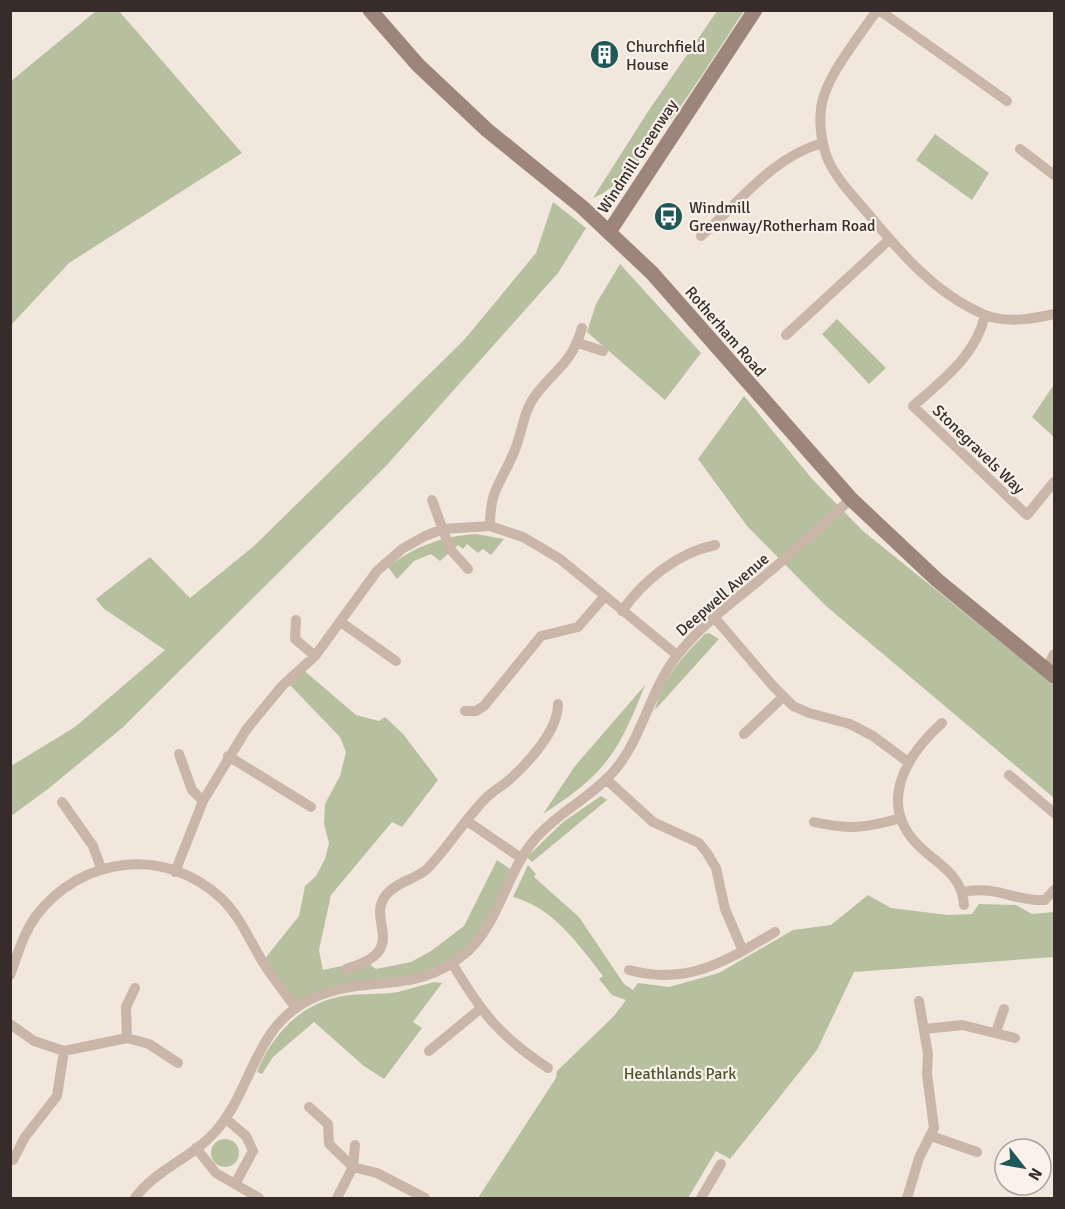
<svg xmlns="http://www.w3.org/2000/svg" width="1065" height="1209" viewBox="0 0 1065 1209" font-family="Signika,sans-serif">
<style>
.green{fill:#b7c09e}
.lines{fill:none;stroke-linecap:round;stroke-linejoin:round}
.street{stroke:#cab6a9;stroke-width:10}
.secondary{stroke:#9d857b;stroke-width:15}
.labels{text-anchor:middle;stroke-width:4.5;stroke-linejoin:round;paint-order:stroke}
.poi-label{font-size:16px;fill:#372c29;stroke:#f9f1ea;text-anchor:start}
.street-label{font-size:16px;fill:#372c29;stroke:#f9f1ea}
.park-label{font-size:16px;fill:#49552d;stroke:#f9f1ea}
</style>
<rect width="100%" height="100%" fill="#f2e7dd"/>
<!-- green -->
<path class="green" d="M 96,11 L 119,11 L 242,153 L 69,263 L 11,325 L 11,81 Z
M 717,11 L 744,11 C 715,54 638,183 593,198 L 647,113 Z
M 935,134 L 989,173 L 972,200 L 916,160 Z
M 553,202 L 586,228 L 558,273 L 386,466 L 122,728 L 48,789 L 11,816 L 11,766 L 75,727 L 165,650 L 103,608 L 96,599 L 150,557 L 190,598 L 254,546 L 464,340 L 536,253 Z
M 620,264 L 701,353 L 665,400 L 587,332 L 596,304 Z
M 837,319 L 886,368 L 869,384 L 822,334 Z
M 1053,386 L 1054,387 L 1054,437 L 1032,417 Z
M 744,396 L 813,480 L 863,531 L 1054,685 L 1054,798 L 826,606 L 747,526 L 698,459 Z
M 476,534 L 504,539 L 491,555 L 483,549 L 478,553 L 467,544 L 463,549 L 458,545 L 440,561 L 431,554 L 414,561 L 397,579 L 388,567 C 415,546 443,536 476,534 Z
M 709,633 L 719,639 L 655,710 C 662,679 683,656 705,634 Z
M 301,668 L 356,715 L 379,721 L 385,717 L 403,734 L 438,780 L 402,827 L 392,822 L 331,895 L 319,950 L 323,970 L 365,961 L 376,969 L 411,962 L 431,951 L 464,926 L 497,860 L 513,871 L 480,937 L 431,975 L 362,984 L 296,1008 L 263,961 L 299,916 L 305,886 L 316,876 L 325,859 L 329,843 L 324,824 L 325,804 L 340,776 L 346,752 L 340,737 L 287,682 Z
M 645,685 C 618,754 605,774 543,814 L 575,766 Z
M 601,796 L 607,800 L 532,862 L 527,857 L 563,822 Z
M 528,865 L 536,874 L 534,877 L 579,917 L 624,984 L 633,990 L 638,983 L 669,987 L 719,973 L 793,930 L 831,925 L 868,895 L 891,908 L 948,915 L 972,914 L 979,904 L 1016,905 L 1032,914 L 1054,912 L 1054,957 L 854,972 L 817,1050 L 730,1159 L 716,1151 L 688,1198 L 478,1198 L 556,1078 L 557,1071 L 614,1016 L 626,1000 L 612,995 L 599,979 L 603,976 C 578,944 554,908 513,897 Z
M 434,982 L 442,983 L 413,1022 L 422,1028 L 384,1079 L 364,1066 L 314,1022 L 273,1057 L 262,1074 L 257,1072 C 271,1035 302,1003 342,996 C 361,993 380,995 398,992 C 410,989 422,985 434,982 Z
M211 1153a14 14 0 1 1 28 0a14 14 0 1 1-28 0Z"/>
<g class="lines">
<!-- street -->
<path class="street" d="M 877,10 C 860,36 824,78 821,109 C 819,126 822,147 829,162 C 837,179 852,195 865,210 C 898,250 934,293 983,314 C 1006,324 1032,319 1054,314
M 879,10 L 1007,101
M 1020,149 L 1054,175
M 701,236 C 739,203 773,156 823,143
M 985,315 C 977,354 943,380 913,406 L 1027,515 L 1054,482
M 786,335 L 890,239
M 578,343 L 603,351
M 432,500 L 450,549 L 468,569
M 490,526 C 490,488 501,484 514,452 C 522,434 523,412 535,396 C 556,367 570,367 582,328
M 622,611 C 644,580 677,553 715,545
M 714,617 L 773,686 L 793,706 L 809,713 L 850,724 L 873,736 L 908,762
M 296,620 L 295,639 L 315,656
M 342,623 L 396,661
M 1046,670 L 1054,654
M 465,711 L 476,711 L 484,706 L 541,636 L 578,627 L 605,596
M 942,723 C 906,755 877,804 918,845 C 939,866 962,874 964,905
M 744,734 L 783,697
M 179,754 L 192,790 L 203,801
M 228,756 L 311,807
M 1009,775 L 1054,813
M 606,779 L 653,822 L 699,843 L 707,853 L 716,868 L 725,909 L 743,951
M 62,802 L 93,846 L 101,868
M 467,821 L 521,858
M 814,822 C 849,830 866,828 901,818
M 175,872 L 203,801 L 246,730 L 282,686 L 315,656 L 377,571 L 402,549 L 425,536 L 443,529 L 490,526 L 523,537 L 560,559 L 677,655
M 963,892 C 997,885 1016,902 1045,900 L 1054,890
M 452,963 C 481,1012 500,1037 548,1068
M 346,969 C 412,950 365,921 386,895 C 397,881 416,880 428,868 C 448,847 464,821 484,800 C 491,792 501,787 509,780 C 528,763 558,731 558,704
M 629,970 C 688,986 726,961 775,932
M 10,975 C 18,954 23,934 36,916 C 81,856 165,846 221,898 C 239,915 249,939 261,959 C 271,976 284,992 296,1008
M 10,1024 L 34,1041 L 64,1051 L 127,1038 L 149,1044 L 178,1063
M 925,1029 L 962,1025 L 1015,1038
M 996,1032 L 1004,1009
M 127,1038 L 126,1007 L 135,988
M 429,1051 L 480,1009
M 309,1107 L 328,1124 L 329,1144 L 353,1167 L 377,1173 L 425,1198
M 226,1119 L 246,1136 L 253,1151 L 235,1184
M 931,1136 L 977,1152
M 196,1148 L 216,1173 L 259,1198
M 13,1160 L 25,1137 L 57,1096 L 64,1051
M 135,1198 C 156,1169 192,1158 215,1132 C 254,1088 253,1027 311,999 C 368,972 415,998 468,951 C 500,921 506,873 535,839 C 558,812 591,798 614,771 C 643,737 649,692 676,657 C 702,623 737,599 769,572 C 798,549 824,523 851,499
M 337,1198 L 353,1167 L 355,1145
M 701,1198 L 721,1164
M 907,1198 L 919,1158 L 934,1128 L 927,1074 L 928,1054 L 919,1001"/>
<!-- secondary -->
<path class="secondary" d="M 370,10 L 418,65 L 487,130 L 582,207 L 652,273 L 851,499 L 937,580 L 1054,676
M 609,232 L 755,10"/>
</g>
<!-- icons -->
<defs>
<symbol id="building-disc" viewBox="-11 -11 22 22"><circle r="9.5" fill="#205757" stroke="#f9f1ea"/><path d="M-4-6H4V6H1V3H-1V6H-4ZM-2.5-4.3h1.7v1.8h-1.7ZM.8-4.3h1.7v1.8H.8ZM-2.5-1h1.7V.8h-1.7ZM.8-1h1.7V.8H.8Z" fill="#fff"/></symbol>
<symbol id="bus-disc" viewBox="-11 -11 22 22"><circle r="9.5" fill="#205757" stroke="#f9f1ea"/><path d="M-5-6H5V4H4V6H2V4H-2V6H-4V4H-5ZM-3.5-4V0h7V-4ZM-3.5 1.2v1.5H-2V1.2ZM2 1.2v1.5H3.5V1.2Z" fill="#fff"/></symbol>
</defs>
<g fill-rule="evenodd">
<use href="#building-disc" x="588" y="38" width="33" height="33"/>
<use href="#bus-disc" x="652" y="200" width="33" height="33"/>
</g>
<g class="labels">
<!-- poi labels -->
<g class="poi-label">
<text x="626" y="52">Churchfield<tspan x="626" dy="18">House</tspan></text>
<text x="689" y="213">Windmill<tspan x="689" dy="18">Greenway/Rotherham Road</tspan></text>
</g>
<!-- street labels -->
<g class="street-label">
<text transform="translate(637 156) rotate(-57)" y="6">Windmill Greenway</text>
<text transform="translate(726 331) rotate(49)" y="6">Rotherham Road</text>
<text transform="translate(979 449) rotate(44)" y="6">Stonegravels Way</text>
<text transform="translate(722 594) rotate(-41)" y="6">Deepwell Avenue</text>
</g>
<!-- park labels -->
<g class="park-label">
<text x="680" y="1079">Heathlands Park</text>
</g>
</g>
<!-- border -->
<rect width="1065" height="1209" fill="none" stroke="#372c29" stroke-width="24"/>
<!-- north arrow -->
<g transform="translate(1023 1167) rotate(121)"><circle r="28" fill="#f9f1ea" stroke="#aba29d" stroke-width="1.5"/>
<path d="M0-4.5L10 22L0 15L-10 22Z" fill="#205757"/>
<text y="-9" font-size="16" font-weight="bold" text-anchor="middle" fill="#372c29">N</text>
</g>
</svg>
